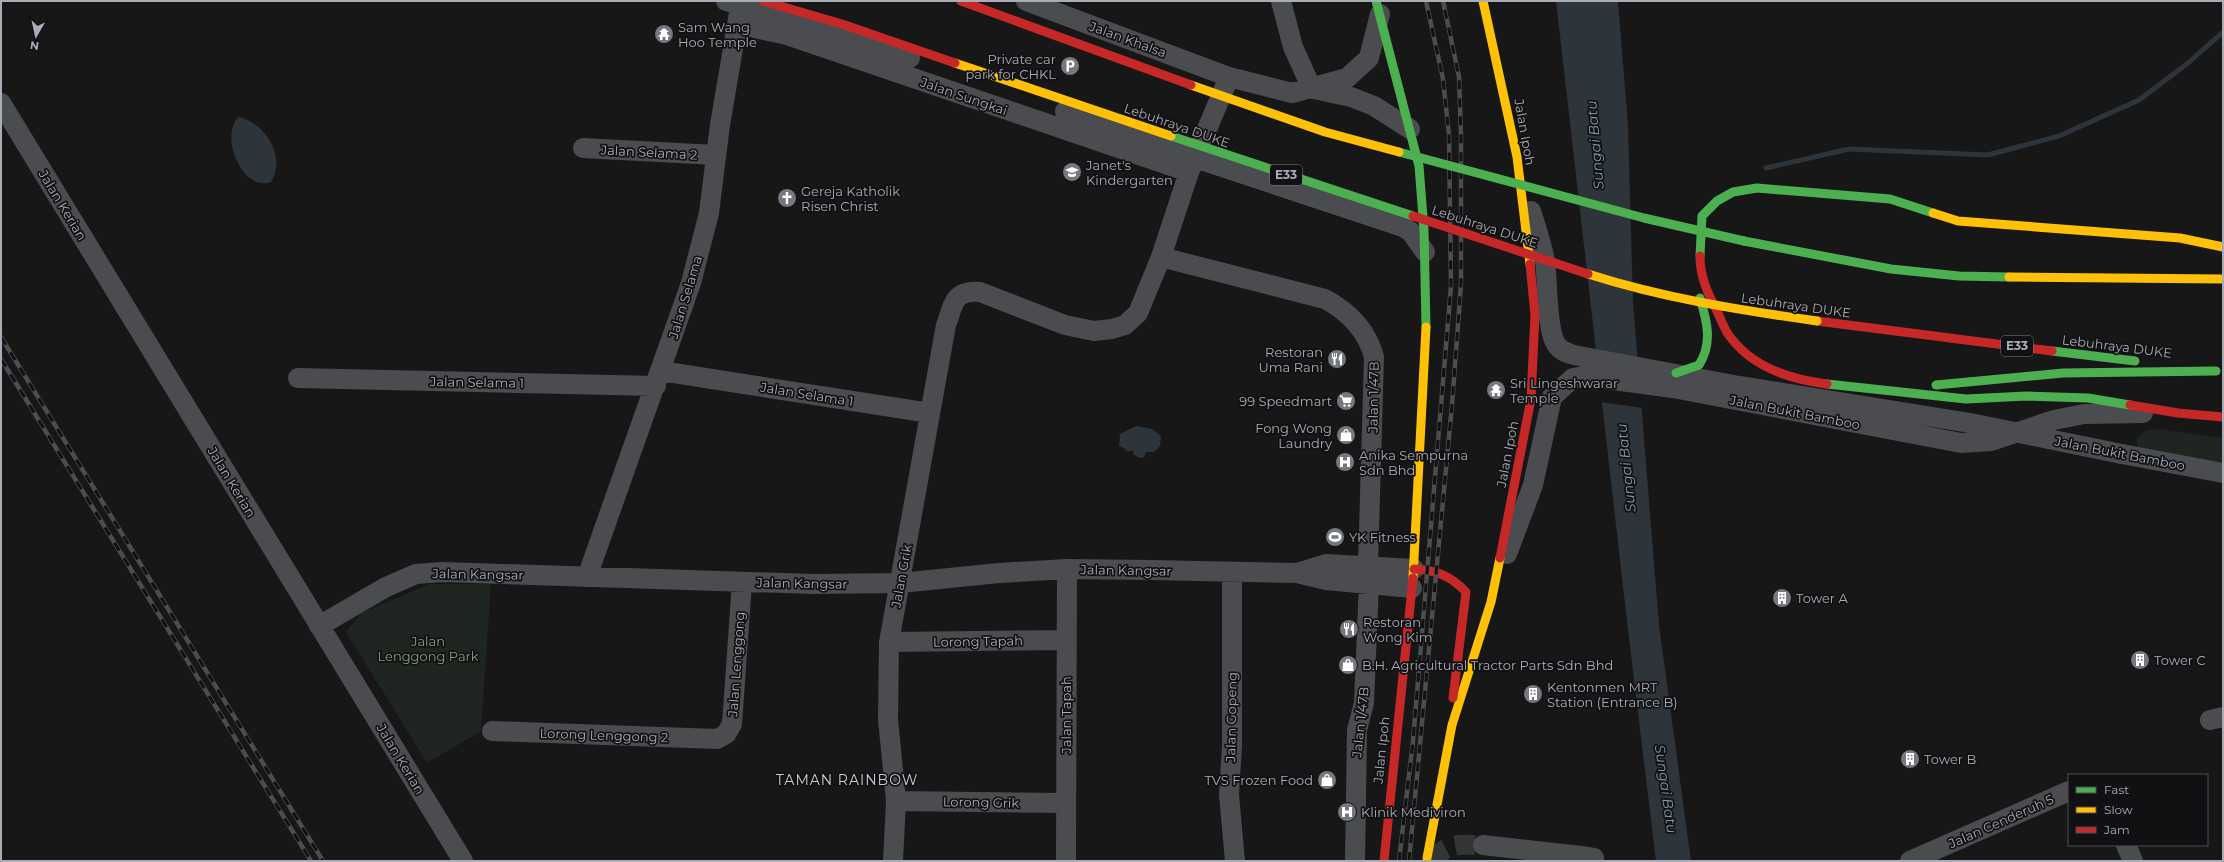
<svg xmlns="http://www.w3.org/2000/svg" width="2224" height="862" viewBox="0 0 2224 862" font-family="Montserrat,sans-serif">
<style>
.green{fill:#1f2520}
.water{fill:#2d343a}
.pier{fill:#171717}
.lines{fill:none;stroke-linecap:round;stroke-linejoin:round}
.stream{stroke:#2d343a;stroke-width:5}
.street-tunnel{stroke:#343537;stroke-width:20;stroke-dasharray:20 10;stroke-linecap:butt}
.street{stroke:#4b4c50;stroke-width:20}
.fast{stroke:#4caf50;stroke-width:9}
.slow{stroke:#ffc107;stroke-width:9}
.jam{stroke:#c62828;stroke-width:9}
.rail-casing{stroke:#4c4d4f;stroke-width:4.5}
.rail{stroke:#111113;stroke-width:3;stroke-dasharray:9;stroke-linecap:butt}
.street-bridge{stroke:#4b4c50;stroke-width:20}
.fast-bridge{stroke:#4caf50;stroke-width:9}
.slow-bridge{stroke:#ffc107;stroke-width:9}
.jam-bridge{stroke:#c62828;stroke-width:9}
.labels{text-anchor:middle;stroke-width:3.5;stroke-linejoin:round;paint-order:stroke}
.shield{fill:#111113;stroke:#7b7e86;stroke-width:1}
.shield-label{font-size:12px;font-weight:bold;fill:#a9adb7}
.poi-label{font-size:13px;fill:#a9adb7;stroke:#111113;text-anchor:start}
.street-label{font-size:13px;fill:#a9adb7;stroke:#111113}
.park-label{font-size:13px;fill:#81a182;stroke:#111113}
.water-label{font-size:14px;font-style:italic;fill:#829bb0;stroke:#111113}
.neighbourhood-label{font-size:14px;letter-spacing:1px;fill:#c9ccd3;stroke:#111113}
</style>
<rect width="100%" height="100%" fill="#171717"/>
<!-- green -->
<path class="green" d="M 2159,429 L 2223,438 L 2223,473 L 2137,449 L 2137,438 L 2146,430 Z
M 430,584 L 491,584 L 481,731 L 427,763 L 346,632 L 361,613 Z"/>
<!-- water -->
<path class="water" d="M 1556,1 L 1618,1 L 1628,126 L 1633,302 L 1659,625 L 1691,861 L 1656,861 L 1628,630 Z
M 238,117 C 265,122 287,157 271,182 C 244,193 219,138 238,117 Z
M 1136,426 L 1152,429 L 1161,436 L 1160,446 L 1154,452 L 1146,452 L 1144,457 L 1140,458 L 1134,455 L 1133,451 L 1126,451 L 1124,448 L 1119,446 L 1120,434 Z"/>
<!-- pier -->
<path class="pier" d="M 1595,354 L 1640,361 L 1644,408 L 1600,402 Z"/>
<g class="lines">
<!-- stream -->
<path class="stream" d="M 1766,168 L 1849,149 L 1988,155 L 2059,136 L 2139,100 L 2188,63 L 2223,32"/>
<!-- street-tunnel -->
<path class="street-tunnel" d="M 1430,861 C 1450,842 1456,845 1483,845"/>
<!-- street -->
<path class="street" d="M 726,1 L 910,58
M 1026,1 L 1229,77 L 1292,93 L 1347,78 L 1369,58 L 1380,14
M 1281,1 L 1293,47 L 1312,89
M 737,24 L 787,35 L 1189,172
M 1314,89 L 1351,97 L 1374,106 L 1410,129
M 1,103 L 463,861
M 1065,111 L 1195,158 L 1403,227 L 1411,232 L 1425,252
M 583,148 L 716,155
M 1531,211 C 1536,227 1542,244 1545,261 C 1548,281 1546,328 1556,344 C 1560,351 1567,353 1574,355 L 1734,385 L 1970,423
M 1161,257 L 1325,299 C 1349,312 1367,330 1374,357 L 1368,565
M 661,371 L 930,413
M 298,378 L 656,386
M 2122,454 L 2223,473
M 1507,554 L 1533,485 L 1552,397 L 1573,378 L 1584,376 L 1673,388 L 1961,443 L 1991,441 L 2054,420 L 2084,414 L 2143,413
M 1232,572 L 1232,745 L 1229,795 L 1235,861
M 1297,573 L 1326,564 L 1414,569
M 587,577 L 691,283 L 709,213 L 720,125 L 740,7
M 319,626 L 386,587 L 416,574 L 442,572 L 814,584 L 900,583 L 999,573 L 1067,569 L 1150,570 L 1297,573 L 1326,580 L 1412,588
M 889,642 L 1066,640
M 2210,720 L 2223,717
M 492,731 L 717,739 L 726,734 L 732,724 L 742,582
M 896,801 L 1065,803
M 1483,845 L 1581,856 L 1594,858 L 1593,861
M 2126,845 L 2133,861
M 893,861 L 896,801 L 888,719 L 889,642 L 946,325 C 954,304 953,290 980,292 L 1065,325 L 1094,331 L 1112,329 L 1125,325 L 1138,313 L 1161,257 L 1189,172 L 1229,77
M 1066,861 L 1067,569
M 1355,861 L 1357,730 L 1364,703 L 1369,583
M 1910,861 L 2069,791"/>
<!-- fast -->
<path class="fast" d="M 1376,1 L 1419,166 L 1424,230 L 1426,327
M 1744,241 L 1891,269 L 1959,276 L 2009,277
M 1700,256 L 1702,216 L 1717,201 L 1733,192 L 1757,188 L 1890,199 L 1933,213
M 2052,351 L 2135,361
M 1676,373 L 1699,365 C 1713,343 1707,321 1700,298
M 1827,384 L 1966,399 L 2027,396 L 2088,398 L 2130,405
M 1936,385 L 2063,373 L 2216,371"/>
<!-- slow -->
<path class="slow" d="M 1483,1 L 1517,157 L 1530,264
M 1933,213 L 1958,221 L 2180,238 L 2223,247
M 2009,277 L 2223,279
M 1413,578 L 1426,327
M 1427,858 L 1452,725 L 1491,602 L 1500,558"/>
<!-- jam -->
<path class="jam" d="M 1700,256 C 1700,276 1707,292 1716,309 C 1720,317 1723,326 1728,334 C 1751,367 1789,379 1827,384
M 1817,321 L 2052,351
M 2130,405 L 2178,413 L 2223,417
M 1500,558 L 1531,399 L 1535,315 L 1530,264
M 1414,569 C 1436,570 1451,576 1466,592 L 1453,698
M 1384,861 L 1413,578"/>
<defs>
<path id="rail" d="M 1,337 L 323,861
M 1,359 L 311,861
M 1399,861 L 1413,741 L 1451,286 L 1449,135 L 1443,79 L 1426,1
M 1409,861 L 1452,405 L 1461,284 L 1461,135 L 1459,77 L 1443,1"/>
</defs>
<!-- rail casing -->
<use href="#rail" class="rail-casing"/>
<!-- rail -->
<use href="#rail" class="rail"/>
<!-- street-bridge -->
<path class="street-bridge" d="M 1970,423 L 2122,454"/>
<!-- fast-bridge -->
<path class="fast-bridge" d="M 1171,136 L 1413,216
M 1399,152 L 1644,218 L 1744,241"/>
<!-- slow-bridge -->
<path class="slow-bridge" d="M 955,63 L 1171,136
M 1191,85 L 1325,132 L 1399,152
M 1588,274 C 1663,298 1739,310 1817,321"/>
<!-- jam-bridge -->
<path class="jam-bridge" d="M 763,1 L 842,24 L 955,63
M 961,1 L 1191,85
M 1413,216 L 1588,274"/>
</g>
<!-- icons -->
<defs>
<symbol id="temple-disc" viewBox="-11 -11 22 22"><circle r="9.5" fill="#76787f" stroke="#111113"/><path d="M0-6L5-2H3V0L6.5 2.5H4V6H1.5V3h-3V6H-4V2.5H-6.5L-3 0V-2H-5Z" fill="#fff"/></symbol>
<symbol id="parking-disc" viewBox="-11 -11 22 22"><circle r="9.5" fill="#76787f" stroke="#111113"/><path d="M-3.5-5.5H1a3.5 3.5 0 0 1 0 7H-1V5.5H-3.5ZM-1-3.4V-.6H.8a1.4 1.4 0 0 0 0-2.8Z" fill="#fff"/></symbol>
<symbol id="school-disc" viewBox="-11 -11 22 22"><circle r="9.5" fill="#76787f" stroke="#111113"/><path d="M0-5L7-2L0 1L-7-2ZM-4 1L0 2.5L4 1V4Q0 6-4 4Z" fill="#fff"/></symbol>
<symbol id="church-disc" viewBox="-11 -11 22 22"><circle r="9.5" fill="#76787f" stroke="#111113"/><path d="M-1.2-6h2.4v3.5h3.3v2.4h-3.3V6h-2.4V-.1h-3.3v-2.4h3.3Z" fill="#fff"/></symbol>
<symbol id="restaurant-disc" viewBox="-11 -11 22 22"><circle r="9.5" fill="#76787f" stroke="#111113"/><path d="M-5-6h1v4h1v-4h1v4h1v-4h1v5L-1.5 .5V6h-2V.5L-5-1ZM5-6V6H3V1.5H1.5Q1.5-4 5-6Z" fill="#fff"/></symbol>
<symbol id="supermarket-disc" viewBox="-11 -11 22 22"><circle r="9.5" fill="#76787f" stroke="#111113"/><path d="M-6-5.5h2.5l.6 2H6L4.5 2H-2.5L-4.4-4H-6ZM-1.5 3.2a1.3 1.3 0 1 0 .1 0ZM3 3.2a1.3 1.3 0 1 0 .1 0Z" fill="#fff"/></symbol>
<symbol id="shop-disc" viewBox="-11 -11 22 22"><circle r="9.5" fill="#76787f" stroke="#111113"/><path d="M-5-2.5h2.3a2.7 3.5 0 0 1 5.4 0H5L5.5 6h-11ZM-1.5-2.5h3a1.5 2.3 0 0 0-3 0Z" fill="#fff"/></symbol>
<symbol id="hospital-disc" viewBox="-11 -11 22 22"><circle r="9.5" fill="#76787f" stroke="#111113"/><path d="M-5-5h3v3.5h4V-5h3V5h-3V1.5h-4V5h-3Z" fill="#fff"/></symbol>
<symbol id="stadium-disc" viewBox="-11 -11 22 22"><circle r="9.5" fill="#76787f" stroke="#111113"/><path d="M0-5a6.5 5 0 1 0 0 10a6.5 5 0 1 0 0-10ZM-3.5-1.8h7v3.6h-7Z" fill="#fff"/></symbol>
<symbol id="building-disc" viewBox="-11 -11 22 22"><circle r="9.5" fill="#76787f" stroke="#111113"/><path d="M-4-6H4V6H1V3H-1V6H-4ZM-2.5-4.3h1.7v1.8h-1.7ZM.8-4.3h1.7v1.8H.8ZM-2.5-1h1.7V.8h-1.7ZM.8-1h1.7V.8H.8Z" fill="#fff"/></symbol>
</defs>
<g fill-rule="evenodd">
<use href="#temple-disc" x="653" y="23" width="22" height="22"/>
<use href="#parking-disc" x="1059" y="55" width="22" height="22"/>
<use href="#school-disc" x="1061" y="161" width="22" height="22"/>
<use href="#church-disc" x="776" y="187" width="22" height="22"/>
<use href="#restaurant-disc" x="1326" y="348" width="22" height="22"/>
<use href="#temple-disc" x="1485" y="379" width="22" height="22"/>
<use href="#supermarket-disc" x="1335" y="390" width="22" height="22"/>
<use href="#shop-disc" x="1335" y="424" width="22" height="22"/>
<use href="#hospital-disc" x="1334" y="451" width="22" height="22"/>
<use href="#stadium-disc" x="1324" y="526" width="22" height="22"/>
<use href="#building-disc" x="1771" y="587" width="22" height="22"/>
<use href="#restaurant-disc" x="1338" y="618" width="22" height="22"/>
<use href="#building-disc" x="2129" y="649" width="22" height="22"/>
<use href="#shop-disc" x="1337" y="654" width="22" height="22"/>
<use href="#building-disc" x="1522" y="683" width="22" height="22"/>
<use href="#building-disc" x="1899" y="748" width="22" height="22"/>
<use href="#shop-disc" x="1316" y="769" width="22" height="22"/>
<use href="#hospital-disc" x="1336" y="801" width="22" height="22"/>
</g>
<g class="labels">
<!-- shield labels -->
<g class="shield">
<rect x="1270" y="165" width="32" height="20" rx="3"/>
<rect x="2001" y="336" width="32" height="20" rx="3"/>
</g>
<g class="shield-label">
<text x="1286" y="179">E33</text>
<text x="2017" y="350">E33</text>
</g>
<!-- poi labels -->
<g class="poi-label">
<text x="678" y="32">Sam Wang<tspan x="678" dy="15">Hoo Temple</tspan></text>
<text x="1056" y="64" text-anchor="end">Private car<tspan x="1056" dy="15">park for CHKL</tspan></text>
<text x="1086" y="170">Janet's<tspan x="1086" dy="15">Kindergarten</tspan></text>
<text x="801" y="196">Gereja Katholik<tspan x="801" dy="15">Risen Christ</tspan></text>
<text x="1323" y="357" text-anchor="end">Restoran<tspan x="1323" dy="15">Uma Rani</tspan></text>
<text x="1510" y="388">Sri Lingeshwarar<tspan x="1510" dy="15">Temple</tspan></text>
<text x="1332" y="406" text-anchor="end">99 Speedmart</text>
<text x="1332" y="433" text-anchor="end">Fong Wong<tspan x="1332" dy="15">Laundry</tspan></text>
<text x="1359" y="460">Anika Sempurna<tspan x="1359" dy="15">Sdn Bhd</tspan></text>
<text x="1349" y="542">YK Fitness</text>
<text x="1796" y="603">Tower A</text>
<text x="1363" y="627">Restoran<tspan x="1363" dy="15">Wong Kim</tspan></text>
<text x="2154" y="665">Tower C</text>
<text x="1362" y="670">B.H. Agricultural Tractor Parts Sdn Bhd</text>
<text x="1547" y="692">Kentonmen MRT<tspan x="1547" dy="15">Station (Entrance B)</tspan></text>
<text x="1924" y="764">Tower B</text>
<text x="1313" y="785" text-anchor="end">TVS Frozen Food</text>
<text x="1361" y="817">Klinik Mediviron</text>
</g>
<!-- street labels -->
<g class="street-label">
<text transform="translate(1128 39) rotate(20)" y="5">Jalan Khalsa</text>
<text transform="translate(964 96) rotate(19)" y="5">Jalan Sungkai</text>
<text transform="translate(1177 125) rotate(19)" y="5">Lebuhraya DUKE</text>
<text transform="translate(1525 132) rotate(80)" y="5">Jalan Ipoh</text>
<text transform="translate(649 152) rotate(3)" y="5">Jalan Selama 2</text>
<text transform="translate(63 205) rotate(59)" y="5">Jalan Kerian</text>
<text transform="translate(1485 226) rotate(18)" y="5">Lebuhraya DUKE</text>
<text transform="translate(685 297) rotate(-73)" y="5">Jalan Selama</text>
<text transform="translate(1796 305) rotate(8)" y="5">Lebuhraya DUKE</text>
<text transform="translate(2117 346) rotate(7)" y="5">Lebuhraya DUKE</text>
<text transform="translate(477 382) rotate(1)" y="5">Jalan Selama 1</text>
<text transform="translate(807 394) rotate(9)" y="5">Jalan Selama 1</text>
<text transform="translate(1373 397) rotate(-89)" y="5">Jalan 1/47B</text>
<text transform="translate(1795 412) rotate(11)" y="5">Jalan Bukit Bamboo</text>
<text transform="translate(2120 453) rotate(11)" y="5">Jalan Bukit Bamboo</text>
<text transform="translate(1507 454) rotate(-79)" y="5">Jalan Ipoh</text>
<text transform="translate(232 482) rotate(59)" y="5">Jalan Kerian</text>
<text transform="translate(1126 570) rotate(1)" y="5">Jalan Kangsar</text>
<text transform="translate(478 574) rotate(1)" y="5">Jalan Kangsar</text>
<text transform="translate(901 576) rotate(-80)" y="5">Jalan Grik</text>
<text transform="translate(802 583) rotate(1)" y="5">Jalan Kangsar</text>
<text transform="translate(978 641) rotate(-1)" y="5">Lorong Tapah</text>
<text transform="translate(736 664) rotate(-86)" y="5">Jalan Lenggong</text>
<text transform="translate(1066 715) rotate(-90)" y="5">Jalan Tapah</text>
<text transform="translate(1231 717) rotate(-89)" y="5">Jalan Gopeng</text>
<text transform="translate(1360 722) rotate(-84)" y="5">Jalan 1/47B</text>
<text transform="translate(604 735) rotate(2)" y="5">Lorong Lenggong 2</text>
<text transform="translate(1381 750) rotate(-84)" y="5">Jalan Ipoh</text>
<text transform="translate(401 759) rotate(59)" y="5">Jalan Kerian</text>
<text transform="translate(981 802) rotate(1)" y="5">Lorong Grik</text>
<text transform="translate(2001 821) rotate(-24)" y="5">Jalan Cenderuh 5</text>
</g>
<!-- park labels -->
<g class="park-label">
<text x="428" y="646">Jalan<tspan x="428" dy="15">Lenggong Park</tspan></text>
</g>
<!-- water labels -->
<g class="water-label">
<text transform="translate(1595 145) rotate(-95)" y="5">Sungai Batu</text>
<text transform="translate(1626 468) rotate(-96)" y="5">Sungai Batu</text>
<text transform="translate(1666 789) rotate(82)" y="5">Sungai Batu</text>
</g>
<!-- neighbourhood labels -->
<g class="neighbourhood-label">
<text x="847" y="785">TAMAN RAINBOW</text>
</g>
</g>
<!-- border -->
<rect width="2224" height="862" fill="none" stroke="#a9adb7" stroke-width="4"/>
<!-- legend -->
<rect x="2068" y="774" width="140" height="72" fill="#111113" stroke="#4e4f55"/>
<rect x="2076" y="787" width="20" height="6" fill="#4caf50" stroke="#4e4f55"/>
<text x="2104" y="794" font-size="12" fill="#a9adb7">Fast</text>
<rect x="2076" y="807" width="20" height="6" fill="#ffc107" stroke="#4e4f55"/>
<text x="2104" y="814" font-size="12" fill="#a9adb7">Slow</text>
<rect x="2076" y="827" width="20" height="6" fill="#c62828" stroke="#4e4f55"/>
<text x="2104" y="834" font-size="12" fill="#a9adb7">Jam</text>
<!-- north arrow -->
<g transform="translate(36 36) rotate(189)" stroke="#111113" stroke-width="3" paint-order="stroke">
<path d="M0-3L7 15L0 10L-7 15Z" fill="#a9adb7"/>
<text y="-6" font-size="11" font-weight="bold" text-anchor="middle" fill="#a9adb7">N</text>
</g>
</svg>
